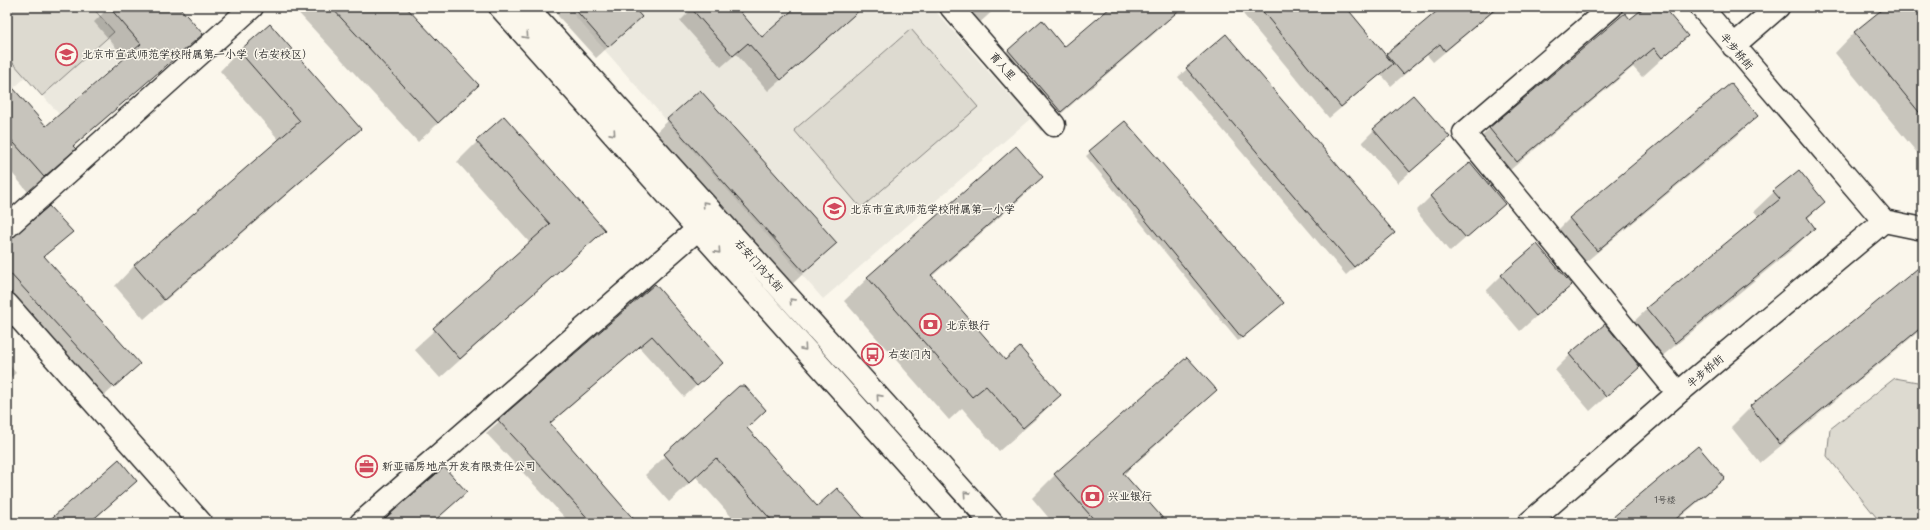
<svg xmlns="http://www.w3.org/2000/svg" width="1930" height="530" viewBox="0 0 1930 530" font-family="Pangolin,'LXGW WenKai TC',sans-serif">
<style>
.built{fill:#ebe8de}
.green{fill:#dddad0;stroke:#84827e}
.shadow{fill:#0003}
.building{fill:#c7c4bc;stroke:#2b2b2b}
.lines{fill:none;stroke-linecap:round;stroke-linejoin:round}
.minor-casing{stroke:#2b2b2b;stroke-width:25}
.major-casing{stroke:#2b2b2b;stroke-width:25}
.minor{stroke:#fbf7ec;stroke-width:22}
.major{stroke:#fbf7ec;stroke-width:22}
.oneway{stroke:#93918c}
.labels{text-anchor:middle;stroke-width:3;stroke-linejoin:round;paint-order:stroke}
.number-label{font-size:9px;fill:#52514f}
.street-label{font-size:11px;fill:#2b2b2b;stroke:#fbf7ec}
.poi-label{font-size:11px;fill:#2b2b2b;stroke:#fbf7ec;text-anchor:start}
</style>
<rect width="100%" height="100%" fill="#fbf7ec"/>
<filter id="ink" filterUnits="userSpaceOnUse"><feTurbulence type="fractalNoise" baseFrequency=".025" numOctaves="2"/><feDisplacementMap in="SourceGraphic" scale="8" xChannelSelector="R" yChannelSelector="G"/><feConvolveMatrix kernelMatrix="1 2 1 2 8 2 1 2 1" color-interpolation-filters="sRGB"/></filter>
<g filter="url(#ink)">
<!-- built -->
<path class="built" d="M 7,7 L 92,7 L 95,10 L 99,7 L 133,7 L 153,31 L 59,114 L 26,77 L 7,94 Z
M 567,7 L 932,7 L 1030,119 L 823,299 Z"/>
<!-- green -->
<path class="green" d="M 7,7 L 92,7 L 114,32 L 42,96 L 7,56 Z
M 911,29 L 978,107 L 861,208 L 794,130 Z
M 1895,378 L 1923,383 L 1923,523 L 1881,523 L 1827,456 L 1830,429 Z"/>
<!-- shadow -->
<path class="shadow" d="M 109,7 L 178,7 L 201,34 L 73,147 L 59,164 L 28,192 L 7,167 L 7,83 L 46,128 L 126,59 L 94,22 Z
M 293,7 L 405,7 L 458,105 L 418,142 Z
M 554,7 L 631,7 L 628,29 L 596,58 L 558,16 Z
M 694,7 L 735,7 L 762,38 L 797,7 L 863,7 L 768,91 L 736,54 L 721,67 L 680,21 Z
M 937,7 L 997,7 L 964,37 Z
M 1112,7 L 1173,7 L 1177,11 L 1157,31 L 1041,131 L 989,70 L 1008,50 L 1064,48 Z
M 1250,7 L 1344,7 L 1385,56 L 1444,7 L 1499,7 L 1433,62 L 1427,55 L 1391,86 L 1381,74 L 1329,118 L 1243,14 Z
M 1570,7 L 1584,7 L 1576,14 Z
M 1647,7 L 1662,7 L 1687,36 L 1642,77 L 1633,67 L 1497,181 L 1470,149 L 1489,129 L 1625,14 L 1630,21 Z
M 1887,7 L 1920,7 L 1923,10 L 1923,160 L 1835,53 L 1854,33 Z
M 1226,35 L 1385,241 L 1346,275 L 1178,77 Z
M 239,51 L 360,129 L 340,148 L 144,319 L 115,286 L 134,266 L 279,140 L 220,71 Z
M 700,91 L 836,243 L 789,287 L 653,135 Z
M 1757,116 L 1737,136 L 1576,270 L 1550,238 L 1570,218 Z
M 1125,122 L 1279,307 L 1238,341 L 1086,156 Z
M 1374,130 L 1448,137 L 1398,183 L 1362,142 Z
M 477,142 L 604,229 L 584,249 L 440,378 L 414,349 L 530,243 L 457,162 Z
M 1016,147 L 1042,177 L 1019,200 L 931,277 L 1005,361 L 1060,395 L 1037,418 L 999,451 L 962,408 L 949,420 L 844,301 L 868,278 Z
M 1774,192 L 1824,202 L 1807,219 L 1814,228 L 1794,248 L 1655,362 L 1627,328 L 1647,309 L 1759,217 L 1754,211 Z
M 1431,196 L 1504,204 L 1450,252 L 1416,211 Z
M 71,231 L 44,257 L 139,364 L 93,406 L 7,311 L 7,244 Z
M 1923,265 L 1923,339 L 1918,332 L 1760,463 L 1731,427 L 1751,407 Z
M 1501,276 L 1571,285 L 1520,331 L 1486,291 Z
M 654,285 L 722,362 L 684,397 L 639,347 L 550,424 L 636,523 L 570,523 L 486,433 Z
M 1570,355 L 1639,367 L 1590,411 L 1555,370 Z
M 1187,358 L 1215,390 L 1192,413 L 1123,475 L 1166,523 L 1053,523 L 1032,498 L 1055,475 Z
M 7,362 L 16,373 L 7,381 Z
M 740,387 L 746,429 L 817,507 L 858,523 L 737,523 L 696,477 L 669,502 L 645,475 Z
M 1723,478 L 1704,497 L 1673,523 L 1607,523 Z
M 136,481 L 90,523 L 47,523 Z"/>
<!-- building -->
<path class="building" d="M 109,7 L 179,7 L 203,34 L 73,146 L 76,149 L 44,177 L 7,135 L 7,81 L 46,126 L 141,44 Z
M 331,7 L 406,7 L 479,85 L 438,123 Z
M 573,7 L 633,7 L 642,17 L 608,47 Z
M 690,7 L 736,7 L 762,37 L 796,7 L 863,7 L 781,80 L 748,43 L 733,56 Z
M 1111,7 L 1183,7 L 1061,112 L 1008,50 L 1042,20 L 1064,47 Z
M 1259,7 L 1346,7 L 1393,64 L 1341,107 Z
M 1442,7 L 1498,7 L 1445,51 L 1440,44 L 1403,74 L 1386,54 Z
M 1645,7 L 1663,7 L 1688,36 L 1662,58 L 1654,48 L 1517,162 L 1489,128 L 1625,13 L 1630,19 Z
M 1885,7 L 1923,7 L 1923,117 L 1854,32 Z
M 270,24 L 361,129 L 164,300 L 134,265 L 300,121 L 239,51 Z
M 1226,34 L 1395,233 L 1354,267 L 1186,68 Z
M 1731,83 L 1758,116 L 1597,251 L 1569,218 Z
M 700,90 L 837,243 L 804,272 L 667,119 Z
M 1413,95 L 1450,137 L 1410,172 L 1373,129 Z
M 504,116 L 605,230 L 460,359 L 433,328 L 550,224 L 476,141 Z
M 1125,121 L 1284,303 L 1242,338 L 1089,151 Z
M 1016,146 L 1043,177 L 931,275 L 1005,360 L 1020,347 L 1061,395 L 1023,428 L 986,386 L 972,397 L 867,277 Z
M 1470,162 L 1505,204 L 1466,238 L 1430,196 Z
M 1799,170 L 1825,202 L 1807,217 L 1815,228 L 1675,343 L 1646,308 L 1780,199 L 1773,191 Z
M 49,206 L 73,232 L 44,256 L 140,364 L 114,387 L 7,270 L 7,242 Z
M 1537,244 L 1572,285 L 1536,316 L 1501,275 Z
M 1923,264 L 1923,326 L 1780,444 L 1750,406 Z
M 655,284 L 723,363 L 697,386 L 652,336 L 550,423 L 637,523 L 592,523 L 550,476 L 498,420 Z
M 1605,324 L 1640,367 L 1606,397 L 1569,354 Z
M 1187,357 L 1217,390 L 1123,473 L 1167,523 L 1097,523 L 1054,474 Z
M 739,386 L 745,386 L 766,410 L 747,428 L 817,506 L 837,488 L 868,523 L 774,523 L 716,458 L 689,483 L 664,454 Z
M 1698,446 L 1725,478 L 1671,523 L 1606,523 Z
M 119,459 L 137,481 L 89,523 L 46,523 Z
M 444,467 L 467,492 L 432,523 L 380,523 Z"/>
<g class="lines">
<defs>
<path id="minor" d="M 951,7 L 1054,125
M 1611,7 L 1464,133 L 1678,393
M 1701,7 L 1884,221 L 1923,229
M 1733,46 L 1778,7
M 7,227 L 252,7
M 7,304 L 201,523
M 361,523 L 698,229
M 1529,523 L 1678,393 L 1884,221"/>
<path id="major" d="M 500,7 L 960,523
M 527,7 L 992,523"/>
</defs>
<!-- minor casing -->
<use href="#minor" class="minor-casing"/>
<!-- major casing -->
<use href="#major" class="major-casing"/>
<!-- minor -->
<use href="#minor" class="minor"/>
<!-- major -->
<use href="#major" class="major"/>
</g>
<!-- one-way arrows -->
<defs><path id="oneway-chevron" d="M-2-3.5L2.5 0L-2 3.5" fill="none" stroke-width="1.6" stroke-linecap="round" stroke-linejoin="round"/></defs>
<g class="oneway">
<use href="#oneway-chevron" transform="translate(526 36) rotate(48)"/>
<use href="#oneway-chevron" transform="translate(613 133) rotate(48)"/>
<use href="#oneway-chevron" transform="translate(705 204) rotate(-132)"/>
<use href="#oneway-chevron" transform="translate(718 251) rotate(48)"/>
<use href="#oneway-chevron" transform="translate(792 301) rotate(-132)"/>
<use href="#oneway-chevron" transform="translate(804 348) rotate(48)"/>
<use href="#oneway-chevron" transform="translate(879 397) rotate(-132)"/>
<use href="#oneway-chevron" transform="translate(966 494) rotate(-132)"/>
</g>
</g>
<!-- icons -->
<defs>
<symbol id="school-ring" viewBox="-11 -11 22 22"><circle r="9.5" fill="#fbf7ec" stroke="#d1495b" stroke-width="1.5"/><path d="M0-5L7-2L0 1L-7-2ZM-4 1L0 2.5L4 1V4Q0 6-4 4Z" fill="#d1495b"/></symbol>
<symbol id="bank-ring" viewBox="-11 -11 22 22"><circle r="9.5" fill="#fbf7ec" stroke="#d1495b" stroke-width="1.5"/><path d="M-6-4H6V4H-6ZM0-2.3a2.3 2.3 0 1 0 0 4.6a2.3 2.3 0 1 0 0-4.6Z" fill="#d1495b"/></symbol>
<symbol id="bus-ring" viewBox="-11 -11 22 22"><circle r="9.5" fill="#fbf7ec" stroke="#d1495b" stroke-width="1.5"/><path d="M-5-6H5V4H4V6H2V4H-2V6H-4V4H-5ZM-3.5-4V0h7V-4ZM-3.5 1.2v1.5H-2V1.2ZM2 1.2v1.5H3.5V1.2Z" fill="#d1495b"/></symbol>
<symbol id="office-ring" viewBox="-11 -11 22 22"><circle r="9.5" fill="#fbf7ec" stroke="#d1495b" stroke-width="1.5"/><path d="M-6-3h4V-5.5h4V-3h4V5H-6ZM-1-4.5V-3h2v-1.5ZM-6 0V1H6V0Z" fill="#d1495b"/></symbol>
</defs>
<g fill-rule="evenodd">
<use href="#school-ring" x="54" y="42" width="25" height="25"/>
<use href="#school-ring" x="822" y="196" width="25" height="25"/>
<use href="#bank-ring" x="918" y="312" width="25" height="25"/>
<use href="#bus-ring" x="860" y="342" width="25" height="25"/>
<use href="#office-ring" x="354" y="454" width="25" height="25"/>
<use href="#bank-ring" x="1080" y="484" width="25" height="25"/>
</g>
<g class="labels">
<!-- number labels -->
<g class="number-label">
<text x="1665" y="503">1号楼</text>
</g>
<!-- street labels -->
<g class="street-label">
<text transform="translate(1737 51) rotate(50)" y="4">半步桥街</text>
<text transform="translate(1003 66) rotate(49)" y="4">育人里</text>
<text transform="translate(759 265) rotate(48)" y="4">右安门内大街</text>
<text transform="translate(1705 371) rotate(-40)" y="4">半步桥街</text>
</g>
<!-- poi labels -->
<g class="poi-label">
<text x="82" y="58">北京市宣武师范学校附属第一小学（右安校区）</text>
<text x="850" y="213">北京市宣武师范学校附属第一小学</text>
<text x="946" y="329">北京银行</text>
<text x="888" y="358">右安门内</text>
<text x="382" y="470">新亚福房地产开发有限责任公司</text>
<text x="1108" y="500">兴业银行</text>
</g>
</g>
<!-- margin -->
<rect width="1930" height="530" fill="none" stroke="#fbf7ec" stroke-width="24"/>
<rect x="12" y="12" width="1906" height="506" fill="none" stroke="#2b2b2b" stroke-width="1.5" filter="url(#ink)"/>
</svg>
